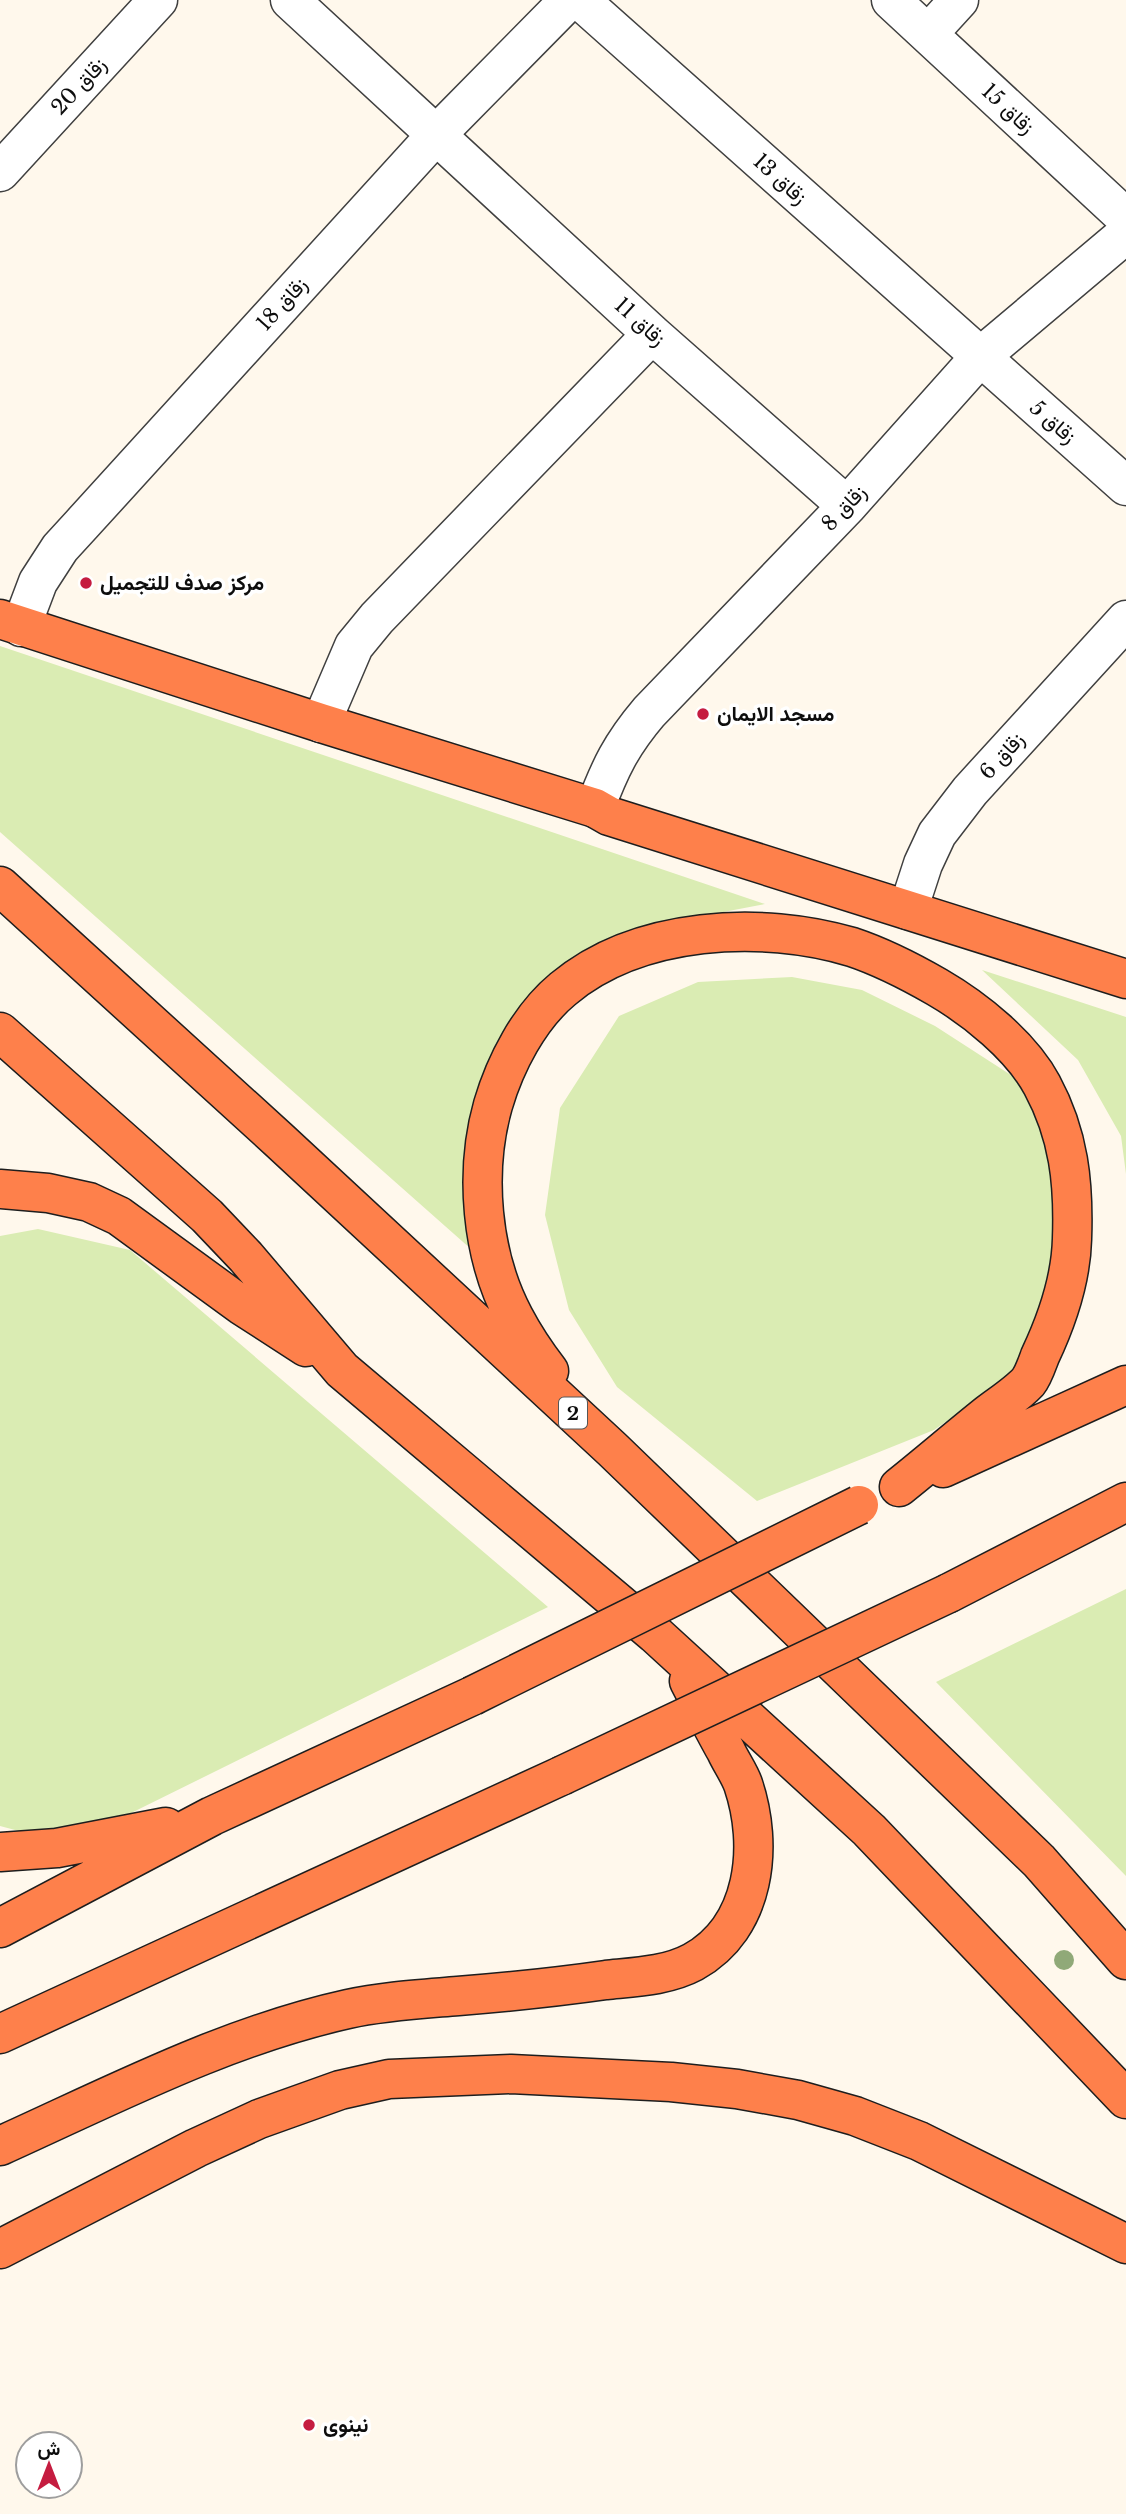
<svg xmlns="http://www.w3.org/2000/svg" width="1126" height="2514" viewBox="0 0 1126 2514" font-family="'Libre Baskerville',Vazirmatn,serif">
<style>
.green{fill:#daecb3}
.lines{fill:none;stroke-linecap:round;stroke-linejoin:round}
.minor-casing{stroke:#404040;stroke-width:41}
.highway-casing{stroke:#1e1e1e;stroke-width:41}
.minor{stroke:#fff;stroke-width:38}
.highway{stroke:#fe804b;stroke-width:38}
.highway-bridge-casing{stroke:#1e1e1e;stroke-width:41;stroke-linecap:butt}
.highway-bridge{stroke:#fe804b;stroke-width:38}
.tree{fill:#90a978}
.poi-dot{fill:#c51c40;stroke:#fff;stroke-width:2.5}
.labels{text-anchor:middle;stroke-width:7;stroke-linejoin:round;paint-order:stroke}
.shield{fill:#fff;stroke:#565656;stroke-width:2}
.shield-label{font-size:19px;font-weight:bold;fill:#0d0d0d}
.street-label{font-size:21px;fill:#0d0d0d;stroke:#fff}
.poi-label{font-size:21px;font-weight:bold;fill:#0d0d0d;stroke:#fff;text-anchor:start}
</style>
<rect width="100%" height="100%" fill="#fff8ec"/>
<!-- green -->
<path class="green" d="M 0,646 L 765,904 L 671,922 L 506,1056 L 480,1257 L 0,832 Z
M 982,970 L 1126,1017 L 1126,1174 L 1121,1136 L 1078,1060 Z
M 792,977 L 862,990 L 935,1026 L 1014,1077 L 1053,1138 L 1069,1211 L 1037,1345 L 1002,1382 L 934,1430 L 757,1501 L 617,1387 L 569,1310 L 545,1215 L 560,1108 L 619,1016 L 698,982 Z
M 38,1229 L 130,1250 L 548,1607 L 121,1818 L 34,1835 L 0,1826 L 0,1236 Z
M 1126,1589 L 1126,1876 L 936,1682 Z"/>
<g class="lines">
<defs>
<path id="minor" d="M 290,0 L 652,334 L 847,506
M 580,0 L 1126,486
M 891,0 L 1126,218
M 928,34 L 959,0
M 0,172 L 158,0
M 21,627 L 38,582 L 60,548 L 82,524 L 436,135 L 569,0
M 321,723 L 354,646 L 377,618 L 652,334
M 595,808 C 610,768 621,745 649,712 L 847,506 L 980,357 L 1126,234
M 908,910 L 923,864 L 937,834 L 970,791 L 1126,620"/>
<path id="highway" d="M 0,619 L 321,723 L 595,808 L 609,816 L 1126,979
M 0,886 L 280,1141 L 612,1449 L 1039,1861 L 1126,1960
M 0,1032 L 207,1216 L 246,1257 L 342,1370 L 655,1634 L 869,1830 L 1126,2099
M 0,1189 L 48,1193 L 89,1202 L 119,1216 L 241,1305 L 306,1347
M 549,1371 C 536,1354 524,1336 514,1317 C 481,1255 474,1172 493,1105 C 505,1064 529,1017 563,989 C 638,926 762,920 852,947 C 882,957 911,972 937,987 C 975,1009 1021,1046 1042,1085 C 1069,1135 1074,1183 1072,1239 C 1071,1279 1057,1320 1040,1356 C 1037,1364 1033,1376 1028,1382 C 1017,1394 1001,1404 988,1414 C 958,1438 929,1463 899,1487
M 943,1468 L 1126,1385
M 949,1593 L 1126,1502
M 0,1852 L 57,1848 L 166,1827
M 0,1928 L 212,1816 L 472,1696
M 0,2034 L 561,1776
M 0,2146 C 113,2095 226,2036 348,2009 C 384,2001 422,1999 458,1996 C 508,1992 557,1987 606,1980 C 635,1977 667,1976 693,1962 C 756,1927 764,1846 743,1784 C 739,1773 731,1762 726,1751 C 713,1728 701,1704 689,1681
M 0,2249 L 196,2148 L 259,2119 L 340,2090 L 389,2079 L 511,2074 L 671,2082 L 737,2089 L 798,2100 L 855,2116 L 919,2141 L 1126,2244"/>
</defs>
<!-- minor casing -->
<use href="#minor" class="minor-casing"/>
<!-- highway casing -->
<use href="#highway" class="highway-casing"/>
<!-- minor -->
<use href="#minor" class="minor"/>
<!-- highway -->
<use href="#highway" class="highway"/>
<defs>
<path id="highway-bridge" d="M 472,1696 L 859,1505
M 561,1776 L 949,1593"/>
</defs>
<!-- highway-bridge casing -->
<use href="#highway-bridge" class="highway-bridge-casing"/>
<!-- highway-bridge -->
<use href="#highway-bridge" class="highway-bridge"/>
</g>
<!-- trees -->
<circle class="tree" cx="1064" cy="1960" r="10"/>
<!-- markers -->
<g class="poi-dot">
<circle cx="86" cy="583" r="7"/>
<circle cx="703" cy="714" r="7"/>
<circle cx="309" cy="2425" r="7"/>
</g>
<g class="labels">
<!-- shield labels -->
<rect class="shield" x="559" y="1397.5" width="28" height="31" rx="5"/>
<g class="shield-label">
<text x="573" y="1420">2</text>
</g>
<!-- street labels -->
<g class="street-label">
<text transform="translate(79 86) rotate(-47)" y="7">زقاق 20</text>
<text transform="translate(1008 109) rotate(43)" y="7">زقاق 15</text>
<text transform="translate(780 179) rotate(42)" y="7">زقاق 13</text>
<text transform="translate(282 304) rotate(-48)" y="7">زقاق 18</text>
<text transform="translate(640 322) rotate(42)" y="7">زقاق 11</text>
<text transform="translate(1053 422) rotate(41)" y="7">زقاق 5</text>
<text transform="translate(844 508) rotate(-47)" y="7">زقاق 8</text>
<text transform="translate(1002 756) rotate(-48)" y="7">زقاق 6</text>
</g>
<!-- poi labels -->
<g class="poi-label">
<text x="100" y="590">مركز صدف للتجميل</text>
<text x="717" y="721">مسجد الايمان</text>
<text x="323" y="2432">نينوى</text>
</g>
</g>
<!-- north arrow -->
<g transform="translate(49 2465)"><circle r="33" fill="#ffffff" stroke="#9e9e9e" stroke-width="2"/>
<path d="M0-5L12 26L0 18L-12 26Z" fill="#c51c40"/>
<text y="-10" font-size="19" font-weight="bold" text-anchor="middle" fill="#0d0d0d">ش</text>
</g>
</svg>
